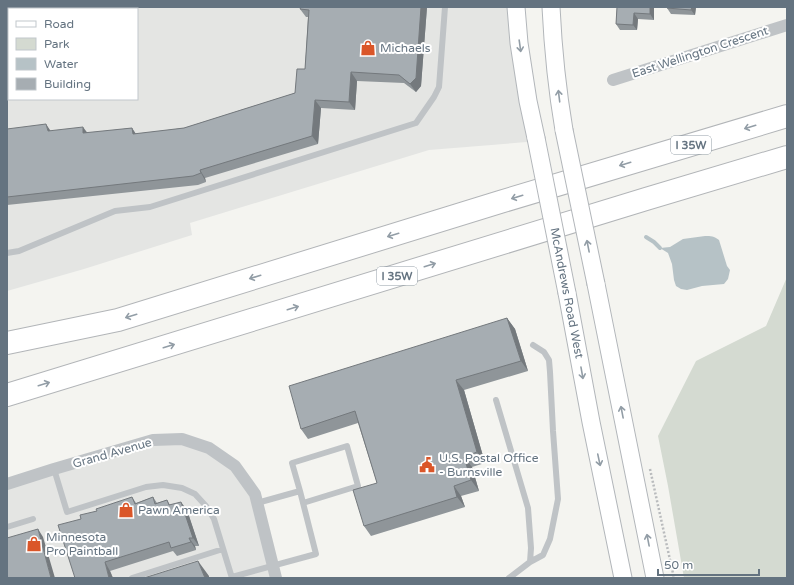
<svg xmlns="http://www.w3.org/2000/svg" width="794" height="585" viewBox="0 0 794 585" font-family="'Varela Round',sans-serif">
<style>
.built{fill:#e4e5e3;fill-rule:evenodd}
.green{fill:#d4dad1}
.water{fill:#b6c2c6}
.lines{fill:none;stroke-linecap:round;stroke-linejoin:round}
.stream{stroke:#b6c2c6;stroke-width:4}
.secondary-casing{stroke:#b2b6ba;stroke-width:19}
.highway-casing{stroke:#b2b5b8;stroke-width:24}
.path{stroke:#b9bbbd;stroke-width:2.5;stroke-dasharray:2 2;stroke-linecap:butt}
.lane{stroke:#bfc3c6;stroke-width:6}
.street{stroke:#bfc3c6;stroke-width:12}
.secondary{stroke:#fff;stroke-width:17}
.highway{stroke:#fff;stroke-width:22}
.secondary-bridge-casing{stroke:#b2b6ba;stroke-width:19;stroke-linecap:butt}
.secondary-bridge{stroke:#fff;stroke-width:17}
.wall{fill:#8f9599}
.shaded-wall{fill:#74797d}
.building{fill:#a6adb2;stroke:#74797d}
.oneway{stroke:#929da6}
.labels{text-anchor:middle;stroke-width:4;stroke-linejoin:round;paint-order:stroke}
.shield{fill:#fff;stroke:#929da6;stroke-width:1}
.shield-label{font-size:11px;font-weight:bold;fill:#647380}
.poi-label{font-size:12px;fill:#647380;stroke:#fff;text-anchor:start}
.street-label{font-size:12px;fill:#647380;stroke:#fff}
</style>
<rect width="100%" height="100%" fill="#f4f4f0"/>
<!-- built -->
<path class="built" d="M 7,7 L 516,7 L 536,138 L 527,142 L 429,150 L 190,223 L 192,235 L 84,269 L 7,291 ZM 9,9 L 137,9 L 137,99 L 9,99 Z
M 153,440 L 209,448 L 255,494 L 276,578 L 7,578 L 7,484 Z"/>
<!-- green -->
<path class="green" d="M 787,277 L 787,578 L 684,578 L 668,486 L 658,436 L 696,361 L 766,326 Z"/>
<!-- water -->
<path class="water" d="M 705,236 C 711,236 714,236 719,240 L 727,266 L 730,270 L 728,279 L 724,284 L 702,286 L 687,290 L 681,289 L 676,286 L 674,280 L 672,264 L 668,253 L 660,248 L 670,247 L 683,239 Z"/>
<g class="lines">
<!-- stream -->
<path class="stream" d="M 646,237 L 654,242 L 660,248"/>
<defs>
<path id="secondary" d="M 516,7 L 519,43 L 528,101 L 536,138
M 551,7 C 553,48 557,89 564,130
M 596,284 L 655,578
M 567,293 L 591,422 L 623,578"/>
<path id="highway" d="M 7,343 L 118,320 L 500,202 L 787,116
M 7,395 L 646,199 L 787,157"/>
</defs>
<!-- secondary casing -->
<use href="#secondary" class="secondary-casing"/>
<!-- highway casing -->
<use href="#highway" class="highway-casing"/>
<!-- path -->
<path class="path" d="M 650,469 L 674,578"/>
<!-- lane -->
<path class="lane" d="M 7,253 L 19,251 L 115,211 L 150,207 L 416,123 L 434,97 L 439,87 L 445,7
M 496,400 L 528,508 L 531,548 L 530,562 L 509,578
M 54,469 L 67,512 L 146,487 L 163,485 L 182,488 L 195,494 L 206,506 L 214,519 L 232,578
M 300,491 L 292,463 L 347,446 L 358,486 L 303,503
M 7,527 L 33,519
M 530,562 L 543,555 L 550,539 L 558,499 L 553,431 L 550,372 L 549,360 L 544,352 L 533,345
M 232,577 L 316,554 L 300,491 L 257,503
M 132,578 L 223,549"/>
<!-- street -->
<path class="street" d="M 613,80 L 787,25
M 7,484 L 54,469 L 153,440 L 182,439 L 209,448 L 235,466 L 255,494 L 276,578"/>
<!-- secondary -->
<use href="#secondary" class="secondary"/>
<!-- highway -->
<use href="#highway" class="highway"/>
<defs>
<path id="secondary-bridge" d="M 564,130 L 596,284
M 536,138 L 567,293"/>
</defs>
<!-- secondary-bridge casing -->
<use href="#secondary-bridge" class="secondary-bridge-casing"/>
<!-- secondary-bridge -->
<use href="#secondary-bridge" class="secondary-bridge"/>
</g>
<!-- wall -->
<path class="wall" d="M 427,7 L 421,86 L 416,92 L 404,83 L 357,81 L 355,110 L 321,108 L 318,144 L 205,178 L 206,182 L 198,185 L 7,205 L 7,129 L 87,133 L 132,128 L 136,134 L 184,128 L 295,93 L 305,69 L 308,17 L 306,17 L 300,9 Z
M 617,7 L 654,7 L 654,20 L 638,19 L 637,30 L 620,30 L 616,24 Z
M 667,7 L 696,7 L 695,15 L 671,14 L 667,8 Z
M 507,318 L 515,329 L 528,371 L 464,390 L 485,463 L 472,467 L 479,491 L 461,496 L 465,507 L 371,536 L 364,526 L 377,483 L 358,423 L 308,439 L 301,429 Z
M 132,497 L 136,503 L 153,497 L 157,503 L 167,500 L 170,505 L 187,510 L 199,546 L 195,546 L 196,550 L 177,556 L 173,551 L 110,571 L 113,578 L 81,519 Z"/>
<!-- shaded-wall -->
<path class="shaded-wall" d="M 421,7 L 427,7 L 421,86 L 416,92 L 410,84 Z
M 650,7 L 654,7 L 654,20 L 650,14 Z
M 692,7 L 696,7 L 695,15 L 691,10 Z
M 634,13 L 638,19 L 637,30 L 633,25 Z
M 351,72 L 357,81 L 355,110 L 349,102 Z
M 315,100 L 321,108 L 318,144 L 312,136 Z
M 46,124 L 52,133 L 48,131 Z
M 83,127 L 89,135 L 83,133 Z
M 132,128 L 137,136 L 133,134 Z
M 200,170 L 205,178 L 206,182 L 201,173 Z
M 507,318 L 515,329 L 528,371 L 521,361 Z
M 456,380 L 464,390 L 485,463 L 477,452 Z
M 464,457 L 472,467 L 479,491 L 471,480 Z
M 454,486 L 461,496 L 465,507 L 457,497 Z
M 181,502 L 187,510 L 199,546 L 193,538 Z
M 38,529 L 43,537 L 55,578 L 51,578 Z
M 189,538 L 195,546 L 196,550 L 191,542 Z
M 198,561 L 209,576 L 209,578 L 205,578 Z
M 105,562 L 110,571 L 113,578 L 109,578 Z"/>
<!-- building -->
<path class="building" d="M 301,7 L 421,7 L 416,78 L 410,84 L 399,75 L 351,72 L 349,102 L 315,100 L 312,136 L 200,170 L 201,173 L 193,176 L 7,197 L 7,129 L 46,124 L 48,131 L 83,127 L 83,133 L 132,128 L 133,134 L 184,128 L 295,93 L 297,69 L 305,69 L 309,10 L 300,9 Z
M 617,7 L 650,7 L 650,14 L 634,13 L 633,25 L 616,24 Z
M 667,7 L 692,7 L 691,10 L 667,8 Z
M 507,318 L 521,361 L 456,380 L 477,452 L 464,457 L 471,480 L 454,486 L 457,497 L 364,526 L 353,490 L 377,483 L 355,411 L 301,429 L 289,386 Z
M 132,497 L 135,504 L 153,497 L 155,504 L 167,500 L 169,505 L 181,502 L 193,538 L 189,538 L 191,542 L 171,548 L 169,542 L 105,562 L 109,578 L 75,578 L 58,525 L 81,519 L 80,515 L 97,511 L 96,509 Z
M 38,529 L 51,578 L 7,578 L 7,538 Z
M 198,561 L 205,578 L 144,578 Z"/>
<!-- one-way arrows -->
<defs><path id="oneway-shaft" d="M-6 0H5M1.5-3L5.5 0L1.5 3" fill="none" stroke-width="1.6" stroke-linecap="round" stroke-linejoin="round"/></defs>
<g class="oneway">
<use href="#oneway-shaft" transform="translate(520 46) rotate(82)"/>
<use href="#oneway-shaft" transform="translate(559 96) rotate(-97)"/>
<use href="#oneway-shaft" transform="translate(750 127) rotate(163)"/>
<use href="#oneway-shaft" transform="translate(625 164) rotate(163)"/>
<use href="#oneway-shaft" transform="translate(517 197) rotate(163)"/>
<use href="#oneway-shaft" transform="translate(393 235) rotate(163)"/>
<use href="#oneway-shaft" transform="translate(588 246) rotate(-101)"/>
<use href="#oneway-shaft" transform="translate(430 265) rotate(-17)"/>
<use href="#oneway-shaft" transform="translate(255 277) rotate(163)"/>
<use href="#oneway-shaft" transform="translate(293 308) rotate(-17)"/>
<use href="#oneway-shaft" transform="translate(131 316) rotate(163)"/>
<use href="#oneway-shaft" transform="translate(169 346) rotate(-17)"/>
<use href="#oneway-shaft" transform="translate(582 373) rotate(80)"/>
<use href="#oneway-shaft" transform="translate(44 384) rotate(-17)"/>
<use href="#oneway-shaft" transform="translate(622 412) rotate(-101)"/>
<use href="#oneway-shaft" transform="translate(599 460) rotate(78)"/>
<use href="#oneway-shaft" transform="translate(648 540) rotate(-101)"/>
</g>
<!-- icons -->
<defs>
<symbol id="shop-bare" viewBox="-9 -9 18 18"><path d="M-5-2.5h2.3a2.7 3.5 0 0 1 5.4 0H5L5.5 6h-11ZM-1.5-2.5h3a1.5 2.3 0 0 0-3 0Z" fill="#da5629" stroke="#fff" stroke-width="2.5" paint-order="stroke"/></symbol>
<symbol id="civic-bare" viewBox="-9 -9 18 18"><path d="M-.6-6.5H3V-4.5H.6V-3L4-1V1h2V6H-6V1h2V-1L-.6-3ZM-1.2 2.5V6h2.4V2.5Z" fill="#da5629" stroke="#fff" stroke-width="2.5" paint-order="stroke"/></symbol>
</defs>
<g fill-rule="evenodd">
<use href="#shop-bare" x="357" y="37" width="22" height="22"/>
<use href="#civic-bare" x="416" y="454" width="22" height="22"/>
<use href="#shop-bare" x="115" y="499" width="22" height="22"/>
<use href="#shop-bare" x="23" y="533" width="22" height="22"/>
</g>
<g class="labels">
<!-- shield labels -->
<g class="shield">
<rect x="671" y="136" width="40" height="18" rx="3"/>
<rect x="377" y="267" width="40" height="18" rx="3"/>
</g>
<g class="shield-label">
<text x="691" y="149">I 35W</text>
<text x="397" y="280">I 35W</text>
</g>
<!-- poi labels -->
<g class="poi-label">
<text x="380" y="52">Michaels</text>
<text x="439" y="462">U.S. Postal Office<tspan x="439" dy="14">- Burnsville</tspan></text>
<text x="138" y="514">Pawn America</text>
<text x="46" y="541">Minnesota<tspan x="46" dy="14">Pro Paintball</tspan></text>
</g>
<!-- street labels -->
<g class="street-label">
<text transform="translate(700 52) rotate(-18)" y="4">East Wellington Crescent</text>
<text transform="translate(567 293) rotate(79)" y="4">McAndrews Road West</text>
<text transform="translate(112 453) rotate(-16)" y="4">Grand Avenue</text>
</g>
</g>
<!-- border -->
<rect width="794" height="585" fill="none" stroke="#647380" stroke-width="16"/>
<!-- legend -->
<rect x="8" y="8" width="130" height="92" fill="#ffffff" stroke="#c1c7cc"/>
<rect x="16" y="21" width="20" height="6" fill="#ffffff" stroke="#c1c7cc"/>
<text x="44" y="28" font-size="12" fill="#647380">Road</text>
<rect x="16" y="38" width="20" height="12" fill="#d4dad1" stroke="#c1c7cc"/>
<text x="44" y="48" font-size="12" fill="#647380">Park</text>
<rect x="16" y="58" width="20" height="12" fill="#b6c2c6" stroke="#c1c7cc"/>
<text x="44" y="68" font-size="12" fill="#647380">Water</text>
<rect x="16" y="78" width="20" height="12" fill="#a6adb2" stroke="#c1c7cc"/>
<text x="44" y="88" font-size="12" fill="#647380">Building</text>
<!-- scale -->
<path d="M658 569v6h101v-6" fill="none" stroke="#647380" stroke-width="2"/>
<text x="664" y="569" font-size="12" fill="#647380" stroke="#ffffff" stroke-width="3" paint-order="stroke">50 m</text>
</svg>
